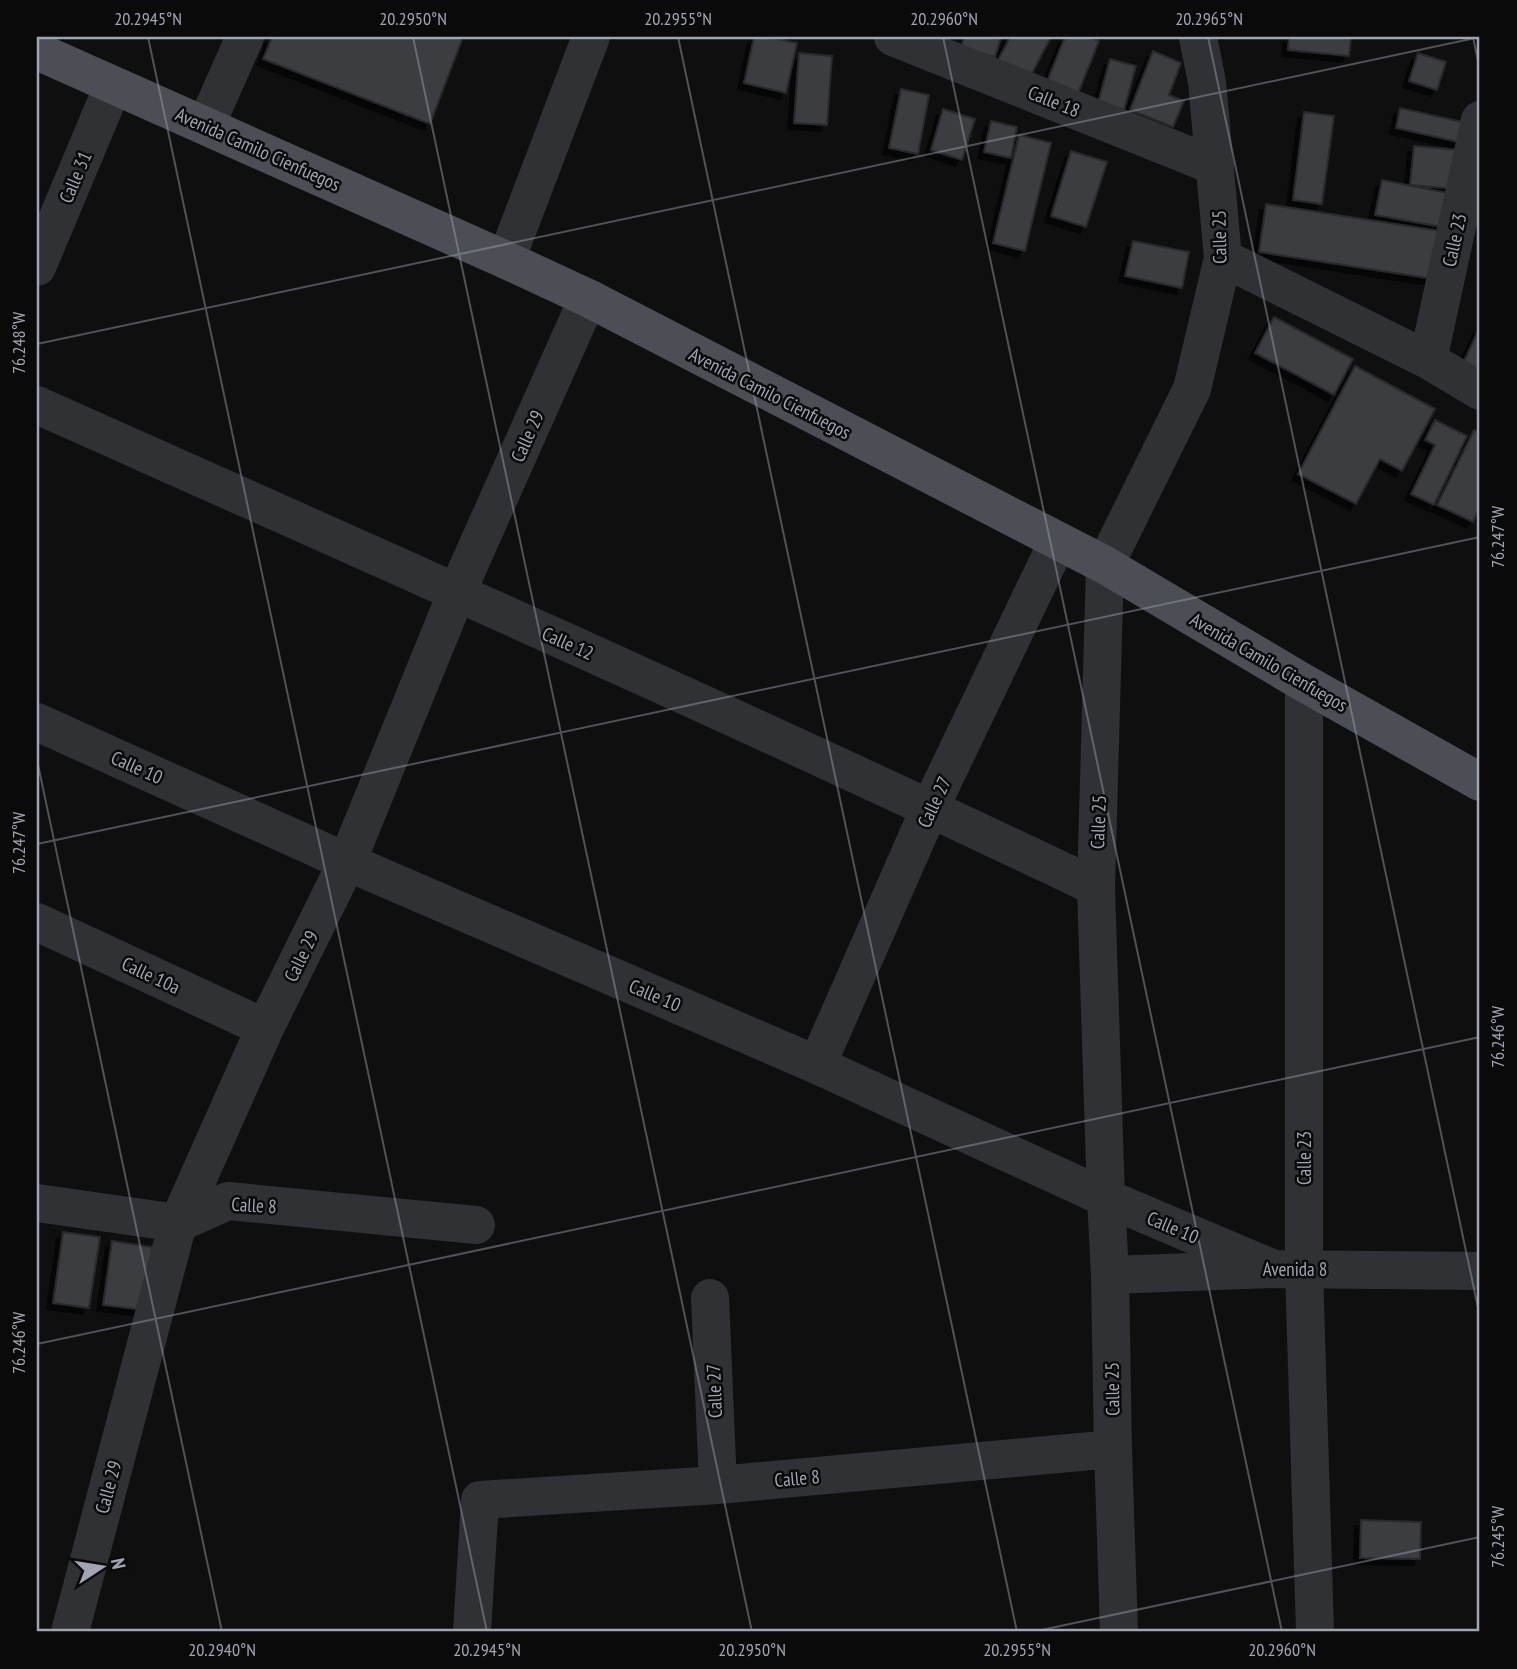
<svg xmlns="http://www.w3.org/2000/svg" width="1517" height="1669" viewBox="0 0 1517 1669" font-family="'PT Sans Narrow',sans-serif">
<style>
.building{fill:#3b3c40;stroke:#29292c;stroke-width:2;filter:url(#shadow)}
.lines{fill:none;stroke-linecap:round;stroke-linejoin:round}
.minor{stroke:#303135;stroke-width:38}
.major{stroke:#4b4e54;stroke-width:38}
.ticks{fill:none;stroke:#9fa5b2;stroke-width:2;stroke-opacity:0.45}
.labels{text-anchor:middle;stroke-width:5;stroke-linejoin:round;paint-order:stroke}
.street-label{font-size:19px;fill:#9fa5b2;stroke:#0a0a0b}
.neatline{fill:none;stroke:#9fa5b2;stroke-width:2.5}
.ticks-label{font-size:18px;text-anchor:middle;fill:#9fa5b2}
</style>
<defs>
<filter id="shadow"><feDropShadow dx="-6" dy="6" stdDeviation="0" flood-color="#0009"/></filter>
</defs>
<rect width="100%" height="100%" fill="#0f0f10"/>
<!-- building -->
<path class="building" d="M 272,37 L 463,37 L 430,124 L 263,59 Z
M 754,37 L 769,37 L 797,43 L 786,93 L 744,83 Z
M 964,37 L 1001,37 L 995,57 L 961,48 Z
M 1010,37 L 1051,37 L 1029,79 L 997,62 Z
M 1065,37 L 1089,37 L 1099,41 L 1077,96 L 1046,84 Z
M 1289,37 L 1351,37 L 1349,56 L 1288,50 Z
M 1153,51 L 1181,63 L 1169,95 L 1184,101 L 1173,127 L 1130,110 Z
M 799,53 L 832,56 L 827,125 L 794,123 Z
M 1418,53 L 1446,62 L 1437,90 L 1409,81 Z
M 1110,59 L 1136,66 L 1124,110 L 1098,103 Z
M 901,89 L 929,95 L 918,154 L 889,148 Z
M 1400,108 L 1467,123 L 1463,143 L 1396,128 Z
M 943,109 L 975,119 L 962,160 L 931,150 Z
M 1304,112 L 1334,116 L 1322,204 L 1293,200 Z
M 991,121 L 1017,127 L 1011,158 L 984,152 Z
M 1019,135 L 1051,143 L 1025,251 L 993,243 Z
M 1414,146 L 1459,150 L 1456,189 L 1410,185 Z
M 1071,151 L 1107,162 L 1086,227 L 1051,216 Z
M 1382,180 L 1448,193 L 1442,227 L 1375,215 Z
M 1266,204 L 1441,231 L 1434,279 L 1259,252 Z
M 1133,241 L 1189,252 L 1182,288 L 1125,276 Z
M 1274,317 L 1353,359 L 1334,395 L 1255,353 Z
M 1480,327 L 1480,371 L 1463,363 Z
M 1355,366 L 1435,409 L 1402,471 L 1380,459 L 1356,504 L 1298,474 Z
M 1435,420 L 1467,436 L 1434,505 L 1411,494 L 1435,445 L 1425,440 Z
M 1474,430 L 1480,433 L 1480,506 L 1473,522 L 1437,505 Z
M 63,1232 L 100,1237 L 89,1308 L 53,1303 Z
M 112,1241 L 152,1247 L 143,1310 L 103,1305 Z
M 1361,1520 L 1421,1522 L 1420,1559 L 1360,1558 Z"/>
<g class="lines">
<!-- minor -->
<path class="minor" d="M 893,37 L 1215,166
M 206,125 L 245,37
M 1223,258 L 1428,360 L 1480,391
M 506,260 L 591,37
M 37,267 L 113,86
M 1428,360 L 1480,120
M 37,405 C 391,563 746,720 1096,887
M 1304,683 L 1304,1269 L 1315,1632
M 37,722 L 347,862 L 817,1065 L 1106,1198 L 1274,1269
M 37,922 L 265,1028
M 817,1065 L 930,808 L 1058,541
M 37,1203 L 178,1223 L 228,1201 L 476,1225
M 1110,1275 L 1274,1269 L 1480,1271
M 710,1298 L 718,1485
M 70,1632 L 178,1223 L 265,1028 L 347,862 L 457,592 L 588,298
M 472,1632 L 480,1500 L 718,1485 L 1113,1449
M 1119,1632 L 1113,1449 L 1110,1275 L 1106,1198 L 1096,887 L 1105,565 L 1192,389 L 1223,258 L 1207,82 L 1198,37"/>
<!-- major -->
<path class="major" d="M 37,51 L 506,260 L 588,298 L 1105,565 L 1304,683 L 1480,782"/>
</g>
<!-- ticks -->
<path class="ticks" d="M 148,37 L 487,1632M 413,37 L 752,1632M 678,37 L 1017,1632M 943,37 L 1282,1632M 1208,37 L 1480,1317M 1473,37 L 1480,70M 37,344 L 1480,37M 37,760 L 222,1632M 37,844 L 1480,537M 37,1344 L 1480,1037M 1032,1632 L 1480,1537"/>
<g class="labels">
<!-- street labels -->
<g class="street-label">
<text transform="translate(1054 101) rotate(22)" y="7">Calle 18</text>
<text transform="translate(258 149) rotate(24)" y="7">Avenida Camilo Cienfuegos</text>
<text transform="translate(75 177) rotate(-67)" y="7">Calle 31</text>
<text transform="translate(1219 237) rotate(-91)" y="7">Calle 25</text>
<text transform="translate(1454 240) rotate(-78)" y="7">Calle 23</text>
<text transform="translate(770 393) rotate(27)" y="7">Avenida Camilo Cienfuegos</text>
<text transform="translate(527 436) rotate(-66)" y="7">Calle 29</text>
<text transform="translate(568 643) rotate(24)" y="7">Calle 12</text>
<text transform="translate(1269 662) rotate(30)" y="7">Avenida Camilo Cienfuegos</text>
<text transform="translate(137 767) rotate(24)" y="7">Calle 10</text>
<text transform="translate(934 802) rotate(-65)" y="7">Calle 27</text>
<text transform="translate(1098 822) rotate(-88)" y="7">Calle 25</text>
<text transform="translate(301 956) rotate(-64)" y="7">Calle 29</text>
<text transform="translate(151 975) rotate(25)" y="7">Calle 10a</text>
<text transform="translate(655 995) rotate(23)" y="7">Calle 10</text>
<text transform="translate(1304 1158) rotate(-90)" y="7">Calle 23</text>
<text transform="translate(254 1205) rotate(3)" y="7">Calle 8</text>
<text transform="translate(1173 1227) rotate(23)" y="7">Calle 10</text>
<text x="1295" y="1276">Avenida 8</text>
<text transform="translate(1112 1389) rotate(-91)" y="7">Calle 25</text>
<text transform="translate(714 1391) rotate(-92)" y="7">Calle 27</text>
<text transform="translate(797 1478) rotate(-5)" y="7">Calle 8</text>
<text transform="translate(108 1487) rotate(-75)" y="7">Calle 29</text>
</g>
</g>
<!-- border -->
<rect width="1517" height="1669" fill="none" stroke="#0a0a0b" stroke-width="77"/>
<!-- north arrow -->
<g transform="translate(102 1567) rotate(78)" stroke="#0a0a0b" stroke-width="5" paint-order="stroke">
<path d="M0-5L12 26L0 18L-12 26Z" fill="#9fa5b2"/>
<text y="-10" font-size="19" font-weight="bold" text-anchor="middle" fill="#9fa5b2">N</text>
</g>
<rect x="38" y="38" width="1440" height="1592" class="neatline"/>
<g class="ticks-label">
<text x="148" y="25">20.2945°N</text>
<text x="413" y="25">20.2950°N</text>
<text x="678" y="25">20.2955°N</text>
<text x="944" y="25">20.2960°N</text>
<text x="1209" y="25">20.2965°N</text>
<text transform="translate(19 343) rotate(-90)" y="6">76.248°W</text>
<text transform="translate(1498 537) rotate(-90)" y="6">76.247°W</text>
<text transform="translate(19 843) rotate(-90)" y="6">76.247°W</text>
<text transform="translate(1498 1037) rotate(-90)" y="6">76.246°W</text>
<text transform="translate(19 1343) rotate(-90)" y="6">76.246°W</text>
<text transform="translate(1498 1537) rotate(-90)" y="6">76.245°W</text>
<text x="222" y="1656">20.2940°N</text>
<text x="487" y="1656">20.2945°N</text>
<text x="752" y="1656">20.2950°N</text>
<text x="1017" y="1656">20.2955°N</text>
<text x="1282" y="1656">20.2960°N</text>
</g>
</svg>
